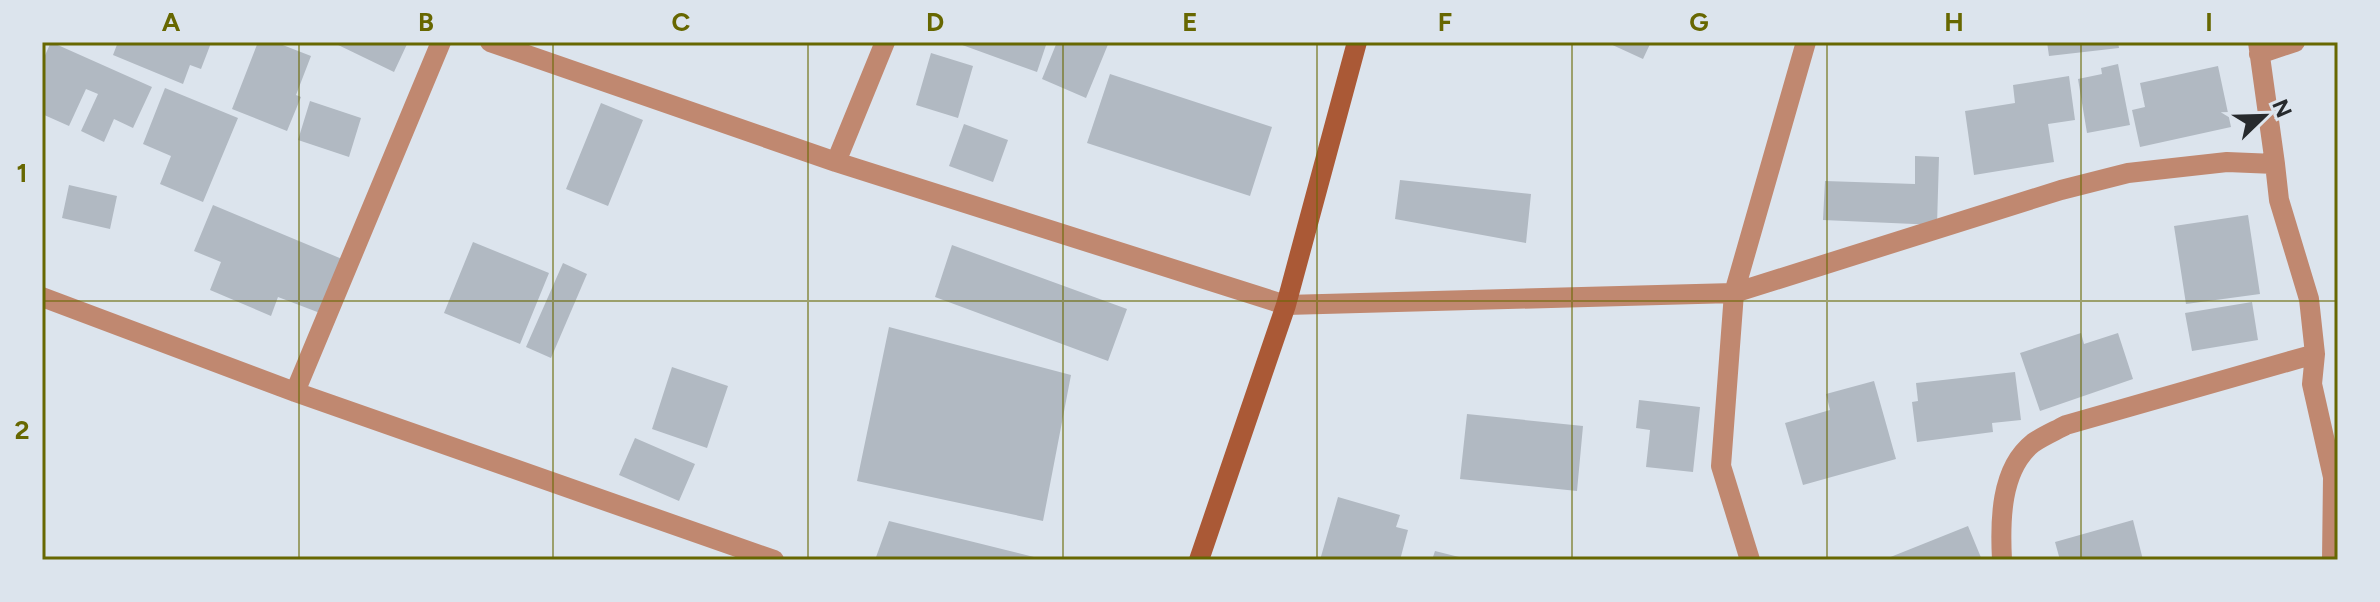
<svg xmlns="http://www.w3.org/2000/svg" width="2380" height="602" viewBox="0 0 2380 602" font-family="Figtree,sans-serif">
<style>
.building{fill:#b1b9c2}
.lines{fill:none;stroke-linecap:round;stroke-linejoin:round}
.street{stroke:#c08870;stroke-width:20}
.secondary{stroke:#aa5936;stroke-width:20}
.grid{fill:none;stroke:#676701;stroke-width:2;stroke-opacity:0.55}
.neatline{fill:none;stroke:#676701;stroke-width:3}
.grid-label{font-size:26px;text-anchor:middle;font-weight:bold;fill:#676701}
</style>
<rect width="100%" height="100%" fill="#dce4ed"/>
<!-- building -->
<path class="building" d="M 51,42 L 152,87 L 133,128 L 114,119 L 104,142 L 81,131 L 98,94 L 86,89 L 69,126 L 42,114 L 42,62 Z
M 118,42 L 208,42 L 211,43 L 201,69 L 190,65 L 183,84 L 113,55 Z
M 258,42 L 275,42 L 311,56 L 296,95 L 301,97 L 287,131 L 232,109 Z
M 332,42 L 408,42 L 394,72 Z
M 954,42 L 1047,42 L 1037,72 Z
M 1057,42 L 1109,42 L 1086,98 L 1042,79 Z
M 1606,42 L 1651,42 L 1643,59 Z
M 2047,42 L 2118,42 L 2119,48 L 2049,56 Z
M 931,53 L 973,66 L 958,118 L 916,105 Z
M 2118,64 L 2130,125 L 2087,133 L 2078,79 L 2102,74 L 2101,68 Z
M 2218,66 L 2231,127 L 2140,147 L 2132,110 L 2145,107 L 2140,83 Z
M 1110,74 L 1272,127 L 1250,196 L 1087,143 Z
M 2069,76 L 2075,120 L 2048,124 L 2054,162 L 1974,175 L 1965,111 L 2015,103 L 2013,85 Z
M 165,88 L 238,118 L 203,202 L 160,184 L 171,156 L 143,144 Z
M 310,101 L 361,118 L 349,157 L 298,140 Z
M 601,103 L 643,120 L 608,206 L 566,189 Z
M 964,124 L 1008,140 L 993,182 L 949,166 Z
M 1915,156 L 1939,157 L 1937,225 L 1823,220 L 1825,181 L 1915,184 Z
M 1400,180 L 1531,194 L 1526,243 L 1395,219 Z
M 69,185 L 117,196 L 110,229 L 62,218 Z
M 213,205 L 342,259 L 320,313 L 278,297 L 271,316 L 210,290 L 221,262 L 194,251 Z
M 2248,215 L 2260,294 L 2186,304 L 2174,226 Z
M 473,242 L 549,273 L 520,344 L 444,313 Z
M 952,245 L 1127,309 L 1108,361 L 935,297 Z
M 563,263 L 587,274 L 551,358 L 526,347 Z
M 2252,302 L 2258,340 L 2192,351 L 2185,313 Z
M 889,327 L 1071,375 L 1043,521 L 857,481 Z
M 2081,333 L 2084,344 L 2118,333 L 2133,379 L 2040,411 L 2020,353 Z
M 672,367 L 728,386 L 707,448 L 652,429 Z
M 2015,372 L 2021,420 L 1992,423 L 1993,432 L 1917,442 L 1912,402 L 1918,401 L 1916,383 Z
M 1874,381 L 1896,459 L 1803,485 L 1785,423 L 1830,410 L 1826,394 Z
M 1639,400 L 1700,407 L 1693,472 L 1646,467 L 1650,430 L 1636,428 Z
M 1467,414 L 1583,426 L 1577,491 L 1460,479 Z
M 635,438 L 695,464 L 679,501 L 619,475 Z
M 1338,497 L 1400,515 L 1396,527 L 1408,530 L 1400,560 L 1320,560 Z
M 2133,520 L 2143,560 L 2060,560 L 2055,542 Z
M 889,521 L 1042,559 L 1042,560 L 875,560 Z
M 1968,526 L 1982,560 L 1883,560 Z
M 1435,551 L 1467,559 L 1466,560 L 1432,560 Z"/>
<g class="lines">
<!-- street -->
<path class="street" d="M 490,42 L 836,162 L 1286,305 L 1734,293 L 2061,190 L 2128,173 L 2227,162 L 2275,164 L 2258,42
M 2259,54 L 2295,42
M 836,162 L 885,42
M 2275,164 L 2279,200 L 2309,299 L 2315,354 L 2312,384 L 2333,477 L 2332,560
M 42,297 L 295,392 L 774,560
M 295,392 L 441,42
M 1750,560 L 1721,466 L 1734,293 L 1806,42
M 2002,560 C 2000,522 2000,469 2033,443 C 2043,436 2055,431 2066,425 L 2315,354"/>
<!-- secondary -->
<path class="secondary" d="M 1199,560 L 1286,305 L 1357,42"/>
</g>
<!-- grid -->
<path class="grid" d="M 299,42 L 299,560M 553,42 L 553,560M 808,42 L 808,560M 1063,42 L 1063,560M 1317,42 L 1317,560M 1572,42 L 1572,560M 1827,42 L 1827,560M 2081,42 L 2081,560M 42,301 L 2338,301"/>
<!-- border -->
<rect width="2380" height="602" fill="none" stroke="#dce4ed" stroke-width="88"/>
<!-- north arrow -->
<g transform="translate(2264 116) rotate(67)" stroke="#dce4ed" stroke-width="6" paint-order="stroke">
<path d="M0-6L14 30L0 20L-14 30Z" fill="#272a2d"/>
<text y="-12" font-size="22" font-weight="bold" text-anchor="middle" fill="#272a2d">N</text>
</g>
<rect x="44" y="44" width="2292" height="514" class="neatline"/>
<g class="grid-label">
<text x="171" y="31">A</text>
<text x="426" y="31">B</text>
<text x="681" y="31">C</text>
<text x="935" y="31">D</text>
<text x="1190" y="31">E</text>
<text x="1445" y="31">F</text>
<text x="1699" y="31">G</text>
<text x="1954" y="31">H</text>
<text x="2209" y="31">I</text>
<text x="22" y="182">1</text>
<text x="22" y="439">2</text>
</g>
</svg>
